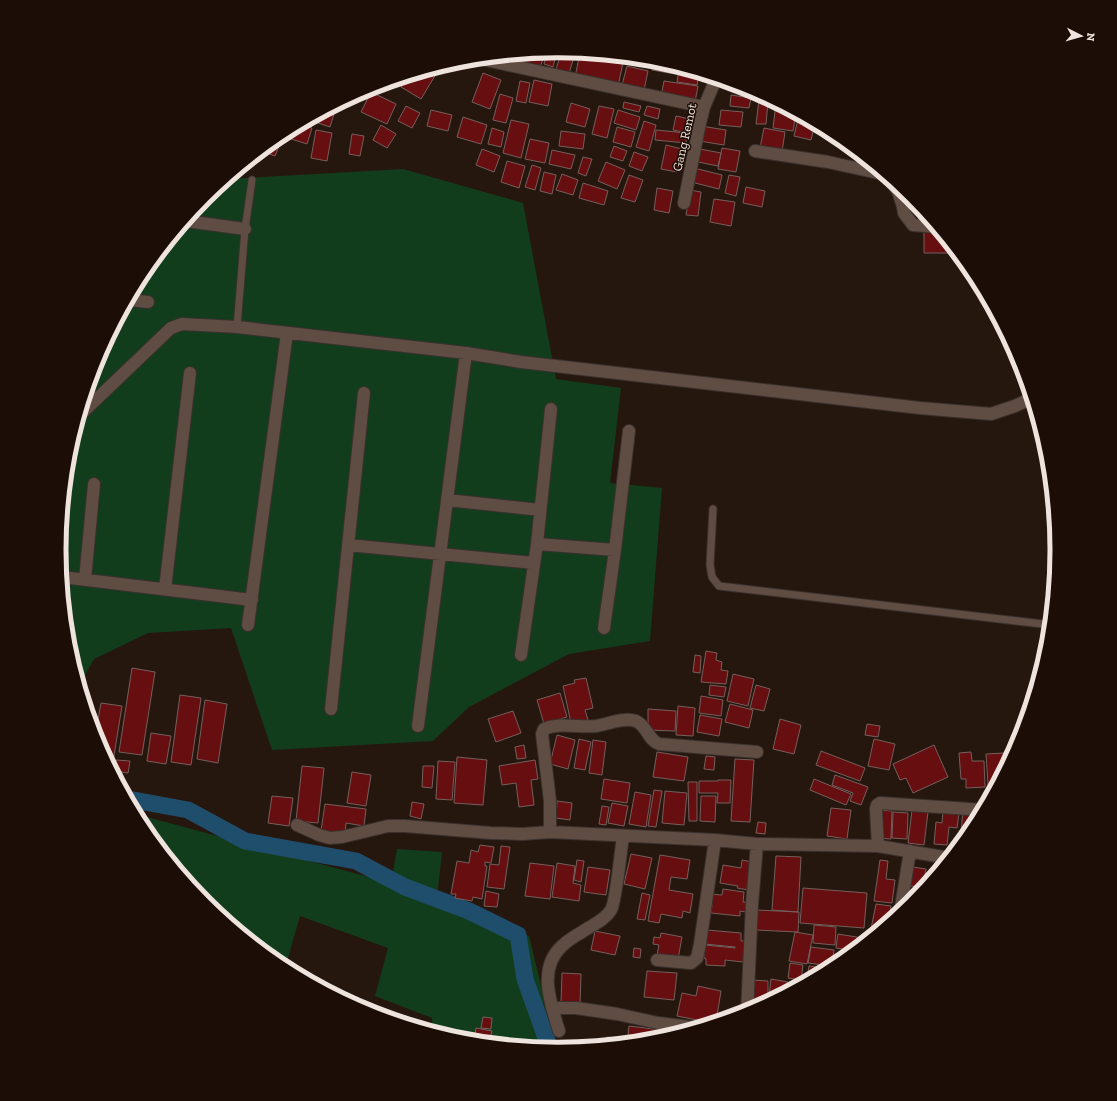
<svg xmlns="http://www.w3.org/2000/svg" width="1117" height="1101" viewBox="0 0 1117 1101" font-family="'Zilla Slab',serif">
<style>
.green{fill:#123d1d}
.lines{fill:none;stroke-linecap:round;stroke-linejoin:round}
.canal{stroke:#1f4e6d;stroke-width:17}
.building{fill:#660e10;stroke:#755f5c}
.lane-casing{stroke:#3b302c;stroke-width:9}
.street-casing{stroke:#3b302c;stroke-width:14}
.lane{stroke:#5f4d43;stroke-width:7}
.street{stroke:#5f4d43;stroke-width:12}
.labels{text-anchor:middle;stroke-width:3;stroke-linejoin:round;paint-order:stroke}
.street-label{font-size:13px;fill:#eee3dd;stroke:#1c0e06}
.rim{fill:none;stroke:#eee3dd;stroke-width:5}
</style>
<rect width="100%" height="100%" fill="#26170e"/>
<!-- green -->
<path class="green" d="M 403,169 L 523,203 L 556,379 L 621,388 L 610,483 L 662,488 L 650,641 L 569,654 L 469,707 L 433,741 L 272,750 L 231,628 L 148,633 L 94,659 L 80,684 L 69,648 L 59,550 L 69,453 L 97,359 L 143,273 L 205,197 L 228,179 Z
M 136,814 L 391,883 L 397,849 L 442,852 L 436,906 L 529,936 L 557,1050 L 461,1040 L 433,1032 L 432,1018 L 375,996 L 388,948 L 300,916 L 286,965 L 276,962 L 205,904 L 143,828 Z"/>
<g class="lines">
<!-- canal -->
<path class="canal" d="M 128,799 L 188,810 L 245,841 L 356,861 L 405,887 L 469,911 L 518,935 L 525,979 L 550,1049"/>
</g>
<!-- building -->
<path class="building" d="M 557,51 L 553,67 L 544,64 L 547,52 Z
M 562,51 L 575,54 L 569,73 L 556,69 Z
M 545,52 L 540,68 L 523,62 L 525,54 Z
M 580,53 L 623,63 L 618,86 L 575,77 Z
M 654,60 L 676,67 L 675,74 L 652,70 Z
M 627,66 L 648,71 L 644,90 L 622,85 Z
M 679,68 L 699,74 L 697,85 L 677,82 Z
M 429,70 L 436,74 L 421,99 L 401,87 L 407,77 Z
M 483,73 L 501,80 L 490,109 L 472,102 Z
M 534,80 L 552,84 L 548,106 L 529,102 Z
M 520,81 L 530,83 L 526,103 L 516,101 Z
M 664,81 L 698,86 L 695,102 L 661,97 Z
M 371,92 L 396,104 L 387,124 L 361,112 Z
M 500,94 L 513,98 L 506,123 L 493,120 Z
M 731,95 L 751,98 L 749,108 L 730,106 Z
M 759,100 L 768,101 L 766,124 L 756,124 Z
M 624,102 L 641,106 L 639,112 L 623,108 Z
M 571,103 L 590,109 L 585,127 L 566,122 Z
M 776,103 L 796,114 L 793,131 L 773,128 Z
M 406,106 L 420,113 L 412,128 L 398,121 Z
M 599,106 L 614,109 L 607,138 L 592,134 Z
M 647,106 L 660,109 L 658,119 L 644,115 Z
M 431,110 L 452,115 L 448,131 L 427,126 Z
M 618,110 L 640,117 L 636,130 L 614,123 Z
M 721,110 L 743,112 L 741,127 L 719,125 Z
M 325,111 L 334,114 L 330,127 L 318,123 L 321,114 Z
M 799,115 L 815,124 L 811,140 L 794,136 Z
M 676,116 L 690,119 L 687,133 L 673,130 Z
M 463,117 L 487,125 L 481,144 L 457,137 Z
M 511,120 L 529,124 L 521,158 L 503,153 Z
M 644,121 L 656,125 L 649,151 L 636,147 Z
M 301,125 L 312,128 L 307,144 L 288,138 L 290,130 Z
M 381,125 L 396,134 L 387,148 L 373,140 Z
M 701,126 L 726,130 L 724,145 L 699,141 Z
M 617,127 L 635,132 L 631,147 L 613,142 Z
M 492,128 L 504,132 L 501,147 L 488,144 Z
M 764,128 L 785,132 L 782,152 L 760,148 Z
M 316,130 L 332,133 L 327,161 L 311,158 Z
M 656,130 L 687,133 L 686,143 L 655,140 Z
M 561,131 L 585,134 L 583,149 L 559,146 Z
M 352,134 L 364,136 L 360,156 L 349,154 Z
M 530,139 L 549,143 L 545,163 L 525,159 Z
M 272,143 L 279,146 L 275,156 L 267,153 Z
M 666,145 L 682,149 L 677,172 L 661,169 Z
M 614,146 L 627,151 L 623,161 L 610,157 Z
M 695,148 L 721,153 L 718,166 L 693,161 Z
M 722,148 L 740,151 L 736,172 L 718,169 Z
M 482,149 L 500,156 L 494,172 L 476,165 Z
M 552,150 L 575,155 L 571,169 L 549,164 Z
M 634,152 L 648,157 L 642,171 L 629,166 Z
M 583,157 L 592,159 L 586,176 L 578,173 Z
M 507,161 L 525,166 L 519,188 L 501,182 Z
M 606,162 L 625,170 L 617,189 L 598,181 Z
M 532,165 L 541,168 L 535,190 L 525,187 Z
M 694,168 L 722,175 L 719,189 L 691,182 Z
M 544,172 L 556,175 L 552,194 L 540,191 Z
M 562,174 L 578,180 L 573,195 L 556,190 Z
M 629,175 L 643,180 L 635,202 L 621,198 Z
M 729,175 L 740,177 L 736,196 L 725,193 Z
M 583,183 L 608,191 L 604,205 L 579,198 Z
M 746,187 L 765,191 L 762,207 L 743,203 Z
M 657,188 L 673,191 L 669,213 L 654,210 Z
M 690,190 L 701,192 L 698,216 L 686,215 Z
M 910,196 L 912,197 L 920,207 L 907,202 Z
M 714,199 L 735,202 L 731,226 L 710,222 Z
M 924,232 L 941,232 L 950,244 L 950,253 L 924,253 Z
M 706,651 L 717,653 L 716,660 L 722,662 L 721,670 L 728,671 L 726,684 L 701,682 Z
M 695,655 L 701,656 L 700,673 L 693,672 Z
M 132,668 L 155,672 L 142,755 L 119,752 Z
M 733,674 L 754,679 L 748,706 L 727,701 Z
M 586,678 L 593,708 L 585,710 L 588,720 L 571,723 L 563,686 L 575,683 L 574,680 Z
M 710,685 L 726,687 L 724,697 L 709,695 Z
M 756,685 L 770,689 L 764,711 L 750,708 Z
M 560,693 L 567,717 L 544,724 L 537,700 Z
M 180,695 L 201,698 L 191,765 L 171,762 Z
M 701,696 L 723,700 L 721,716 L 699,713 Z
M 205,700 L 227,704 L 218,763 L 197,759 Z
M 101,703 L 122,706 L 112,768 L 97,741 L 95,736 Z
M 730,704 L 753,710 L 749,728 L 725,722 Z
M 678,706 L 695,708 L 693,736 L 676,735 Z
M 648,709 L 676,711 L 675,731 L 648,730 Z
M 513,711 L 521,733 L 496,742 L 488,719 Z
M 700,715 L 722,719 L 719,736 L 697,732 Z
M 780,719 L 801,725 L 794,754 L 773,749 Z
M 867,724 L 880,726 L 878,737 L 865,735 Z
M 151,733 L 171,736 L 166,764 L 147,761 Z
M 557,735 L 575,740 L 568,769 L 550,764 Z
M 579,739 L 591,742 L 585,770 L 574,768 Z
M 874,739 L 895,744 L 889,770 L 868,766 Z
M 593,740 L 606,742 L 602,775 L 589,773 Z
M 524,745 L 526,758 L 517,759 L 515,747 Z
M 934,745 L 948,777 L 913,793 L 906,778 L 900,780 L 893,764 Z
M 821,751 L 865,768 L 860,781 L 816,765 Z
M 657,752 L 688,757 L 684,781 L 653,777 Z
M 971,752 L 972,761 L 984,761 L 985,787 L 966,788 L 966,779 L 961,779 L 959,753 Z
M 1004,753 L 1005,770 L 989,799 L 986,754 Z
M 706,756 L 715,757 L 714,770 L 704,769 Z
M 457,757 L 487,760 L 483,805 L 454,803 Z
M 735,759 L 754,760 L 750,822 L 731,821 Z
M 116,760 L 130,761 L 128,773 L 115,771 Z
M 535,760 L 538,779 L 531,780 L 534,805 L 519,807 L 516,783 L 502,785 L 499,766 Z
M 438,761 L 455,762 L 452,800 L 436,799 Z
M 302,766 L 324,768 L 318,823 L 296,821 Z
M 423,766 L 434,766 L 432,788 L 422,787 Z
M 352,772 L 371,775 L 366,806 L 347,803 Z
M 835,775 L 868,787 L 861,805 L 850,801 L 853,793 L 832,785 Z
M 604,779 L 630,783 L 627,803 L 601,799 Z
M 814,779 L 851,794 L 846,805 L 810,790 Z
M 718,780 L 731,780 L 730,803 L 717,803 L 718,793 L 699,793 L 699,781 L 718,781 Z
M 688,782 L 697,782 L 697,821 L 689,821 Z
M 654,790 L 662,791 L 656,827 L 648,826 Z
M 665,791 L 687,793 L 684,825 L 662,823 Z
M 635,792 L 651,795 L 646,827 L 629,824 Z
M 272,796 L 293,798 L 289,826 L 268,823 Z
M 701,796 L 716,796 L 715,822 L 700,821 Z
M 557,801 L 572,803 L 570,820 L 556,818 Z
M 412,802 L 424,804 L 421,819 L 410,816 Z
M 612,803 L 628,806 L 624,826 L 608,823 Z
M 325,804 L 366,809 L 364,826 L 346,823 L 345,834 L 321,831 Z
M 602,806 L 609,807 L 606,825 L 599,824 Z
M 831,808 L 851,810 L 847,839 L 827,836 Z
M 963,809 L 983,810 L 974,828 L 969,834 L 961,834 Z
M 879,810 L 892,811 L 891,839 L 878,838 Z
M 912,810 L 928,812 L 924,845 L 908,843 Z
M 943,811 L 959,813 L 957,828 L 949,827 L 947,845 L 934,844 L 936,822 L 942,823 Z
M 893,812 L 908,813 L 907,839 L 892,838 Z
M 758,822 L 766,823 L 765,834 L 756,833 Z
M 960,835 L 967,836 L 958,847 Z
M 480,845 L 494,847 L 491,863 L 485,862 L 485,866 L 487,866 L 482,899 L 473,897 L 472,901 L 455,898 L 456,894 L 451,894 L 457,861 L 469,863 L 471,850 L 478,852 Z
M 501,846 L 510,847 L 504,889 L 487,887 L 490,864 L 499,865 Z
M 631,854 L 652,858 L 645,889 L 624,884 Z
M 660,855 L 690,860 L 687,879 L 671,877 L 669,890 L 693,894 L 690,913 L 683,911 L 682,918 L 661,914 L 659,923 L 648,921 Z
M 776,856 L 801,857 L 798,912 L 772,910 Z
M 577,860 L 584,861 L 581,882 L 574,880 Z
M 742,860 L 752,862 L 748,890 L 737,888 L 738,886 L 720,883 L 723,865 L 741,868 Z
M 880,860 L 888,861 L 886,879 L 895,880 L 892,903 L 874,901 Z
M 530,863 L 554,866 L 550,899 L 525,896 Z
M 557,863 L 575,866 L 573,883 L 581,885 L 579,901 L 552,897 Z
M 588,867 L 610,870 L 606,895 L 584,892 Z
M 913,867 L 926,869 L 923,887 L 910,886 Z
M 803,888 L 867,893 L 864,928 L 800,923 Z
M 723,889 L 744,892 L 743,902 L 752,903 L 751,913 L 740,911 L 740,916 L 711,913 L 712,905 L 706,905 L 708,894 L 722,895 Z
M 486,891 L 499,894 L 497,907 L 484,906 Z
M 642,893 L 650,895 L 645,920 L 637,919 Z
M 905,894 L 919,895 L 912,904 L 903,911 Z
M 876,904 L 891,906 L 889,922 L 880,930 L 871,929 Z
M 756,910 L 799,912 L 798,932 L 755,930 Z
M 814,925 L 836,927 L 835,945 L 813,943 Z
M 707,930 L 741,933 L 741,941 L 745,941 L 743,962 L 725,960 L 725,966 L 706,965 L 706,959 L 704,958 L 705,945 L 735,948 L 735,947 L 705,944 Z
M 595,931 L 620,936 L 615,955 L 591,950 Z
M 795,932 L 813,935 L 807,964 L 789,961 Z
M 661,933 L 682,937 L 678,959 L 657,955 L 659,945 L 653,944 L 654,937 L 660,938 Z
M 838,934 L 869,939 L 848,956 L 849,950 L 836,948 Z
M 811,947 L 834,950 L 832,966 L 808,963 Z
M 634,948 L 641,949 L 640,958 L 633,957 Z
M 790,963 L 803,965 L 801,980 L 788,978 Z
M 809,966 L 830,969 L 809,980 L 807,980 Z
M 647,971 L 677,973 L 674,1000 L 644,997 Z
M 562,973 L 581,974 L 580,1005 L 561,1004 Z
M 771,979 L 788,982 L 786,992 L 775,998 L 769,997 Z
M 750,980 L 768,981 L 768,1002 L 766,1003 L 750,1003 Z
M 791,982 L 804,983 L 790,990 Z
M 698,986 L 721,991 L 716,1022 L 712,1023 L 677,1016 L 682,993 L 696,996 Z
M 483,1017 L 492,1018 L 491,1029 L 481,1028 Z
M 629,1026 L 661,1030 L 661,1033 L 673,1034 L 672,1035 L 656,1040 L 627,1043 Z
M 476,1028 L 492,1031 L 489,1043 L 474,1042 Z
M 607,1037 L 625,1039 L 624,1044 L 606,1045 Z"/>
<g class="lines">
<defs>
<path id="lane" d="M 237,327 L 245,229 L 252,180
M 713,509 L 710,565 L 712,577 L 719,586 L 1051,625"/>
<path id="street" d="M 481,59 L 704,107
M 755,151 L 828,162 L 883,174
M 886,176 L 898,191 L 903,207 L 904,213 L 913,225 L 936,227
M 684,203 L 700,123 L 704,107 L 716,79
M 186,221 L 245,229
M 129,300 L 148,302
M 80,415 L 171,328 L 182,324 L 237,327 L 466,353 L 521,362 L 920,408 L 991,414 L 1015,406 L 1032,398
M 447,500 L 540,510
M 537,544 L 615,550
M 348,545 L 534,563
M 62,577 L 252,600
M 85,580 L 94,484
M 165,589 L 190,373
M 248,625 L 287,333
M 604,628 L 615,550 L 629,431
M 521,655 L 537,544 L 551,409
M 331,709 L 364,393
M 418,726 L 466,353
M 297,825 L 319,835 L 330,838 L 342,837 L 388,826 L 405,826 L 491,833 L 523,834 L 550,832 L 715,840 L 757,844 L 878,846 L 949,858
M 550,832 L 550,801 L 542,734 L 544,729 C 561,722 579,728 596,726 C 608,724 623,717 636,721 C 647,726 649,741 659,744 L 757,752
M 878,846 L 876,809 L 877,805 L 880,803 L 984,810
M 900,913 L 910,851
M 657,960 L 691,963 L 697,958 L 700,944 L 715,840
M 552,1008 L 576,1008 L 617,1014 L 658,1023 L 698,1028
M 747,1013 L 752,904 L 757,844
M 559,1031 C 551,1004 537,969 562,946 C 568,940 575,936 582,932 C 592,925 604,921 611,910 C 616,902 621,849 623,836"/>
</defs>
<!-- lane casing -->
<use href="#lane" class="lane-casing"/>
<!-- street casing -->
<use href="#street" class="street-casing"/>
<!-- lane -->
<use href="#lane" class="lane"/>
<!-- street -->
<use href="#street" class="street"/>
</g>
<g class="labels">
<!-- street labels -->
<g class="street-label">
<text transform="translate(684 137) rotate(-77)" y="5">Gang Remot</text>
</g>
</g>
<!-- crop -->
<path d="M0 0H1117V1101H0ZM66 550a492 492 0 1 1 984 0a492 492 0 1 1-984 0Z" fill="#1c0e06" fill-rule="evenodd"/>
<path class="rim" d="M66 550a492 492 0 1 1 984 0a492 492 0 1 1-984 0Z"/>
<!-- north arrow -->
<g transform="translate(1081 36) rotate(96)" stroke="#1c0e06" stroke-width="3" paint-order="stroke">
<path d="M0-3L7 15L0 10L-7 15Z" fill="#eee3dd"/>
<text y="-6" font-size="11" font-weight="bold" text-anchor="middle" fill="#eee3dd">N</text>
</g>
</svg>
